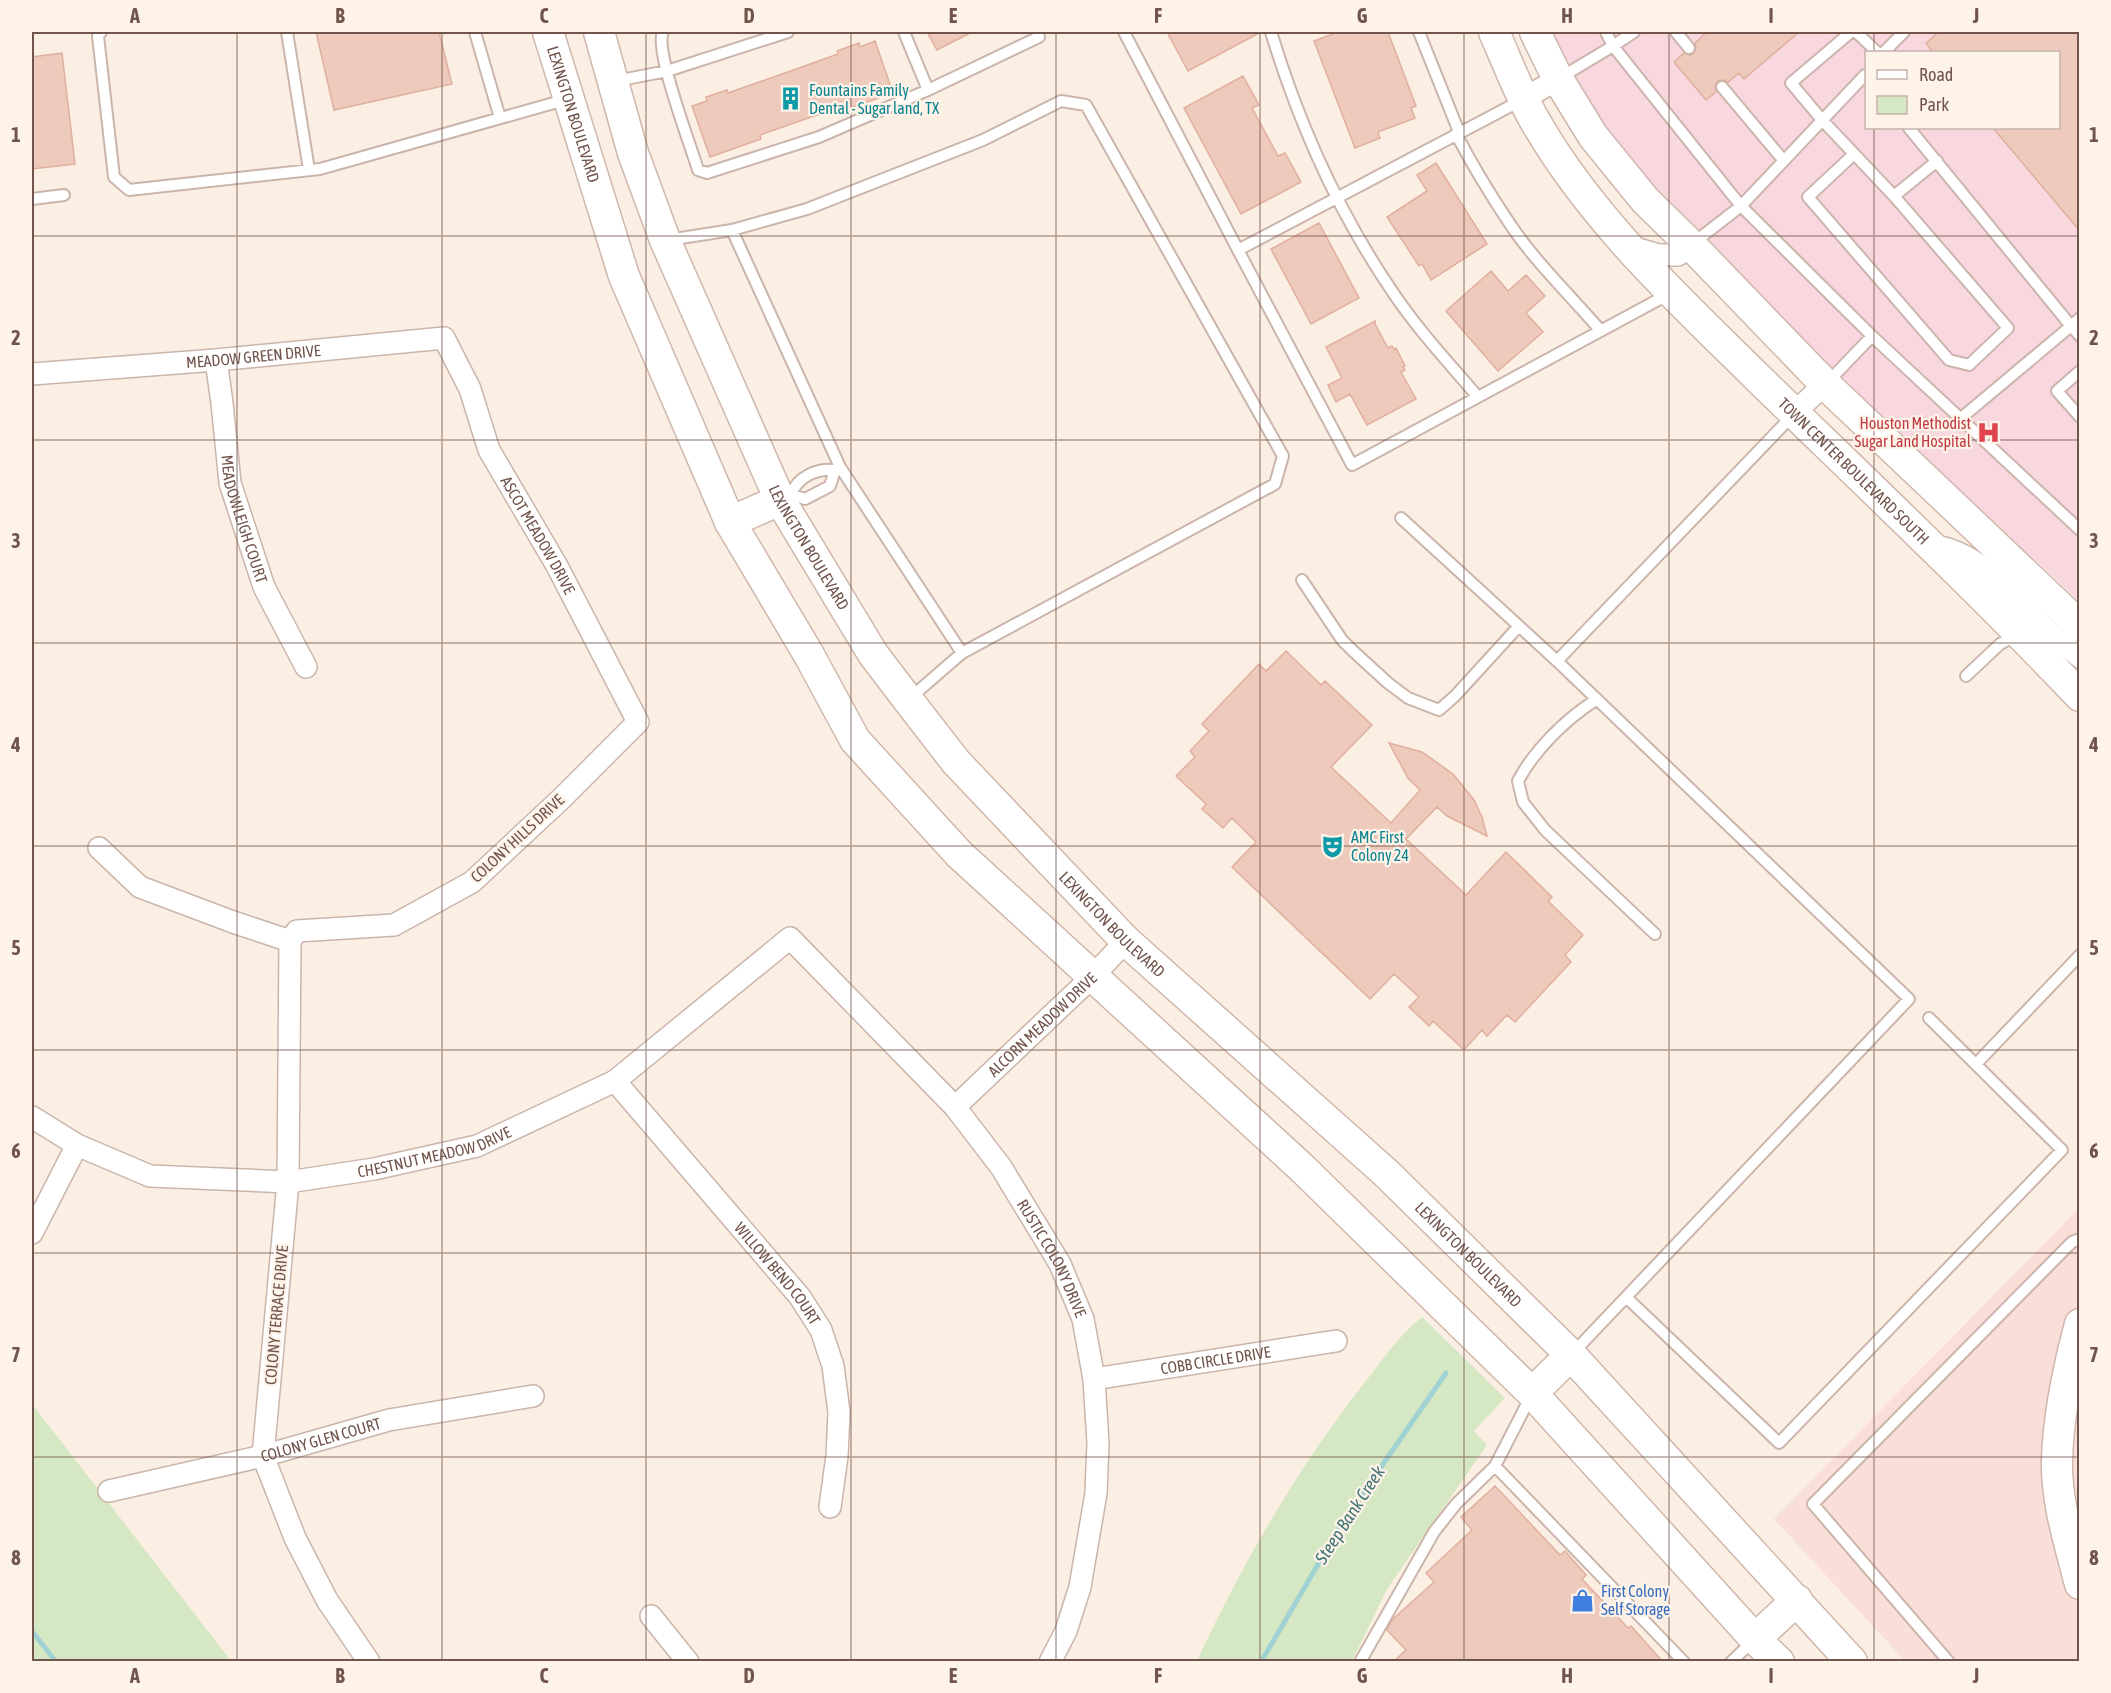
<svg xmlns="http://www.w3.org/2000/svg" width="2111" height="1693" viewBox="0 0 2111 1693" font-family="'Asap Condensed',sans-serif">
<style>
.commercial{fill:#faded8}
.medical{fill:#f8d7df;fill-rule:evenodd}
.green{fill:#d6e7c3}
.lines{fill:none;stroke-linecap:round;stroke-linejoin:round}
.stream{stroke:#a0d2d4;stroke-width:5}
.building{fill:#eecabd;stroke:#e0af9e;stroke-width:1.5}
.lane-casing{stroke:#cbb5ab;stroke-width:14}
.street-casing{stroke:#cbb5ab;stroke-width:24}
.secondary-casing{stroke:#d0b7ab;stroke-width:33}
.lane{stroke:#fff;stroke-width:10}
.street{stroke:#fff;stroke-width:21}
.secondary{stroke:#fff;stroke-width:30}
.grid{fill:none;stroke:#71544b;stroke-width:1.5;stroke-opacity:0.55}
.labels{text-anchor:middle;stroke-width:4.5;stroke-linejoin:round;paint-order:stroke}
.culture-label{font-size:16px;fill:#0d838f;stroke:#fef3e9;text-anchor:start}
.street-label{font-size:16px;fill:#71544b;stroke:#fef3e9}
.health-label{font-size:16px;fill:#be3a42;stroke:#fef3e9;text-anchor:end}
.shop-label{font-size:16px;fill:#366cbe;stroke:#fef3e9;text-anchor:start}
.water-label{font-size:18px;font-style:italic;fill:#407476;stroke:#fef3e9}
.neatline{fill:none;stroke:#71544b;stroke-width:2}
.grid-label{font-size:20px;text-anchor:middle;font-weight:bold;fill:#71544b}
</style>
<rect width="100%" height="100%" fill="#fbefe3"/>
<!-- commercial -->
<path class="commercial" d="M 2079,1208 L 2079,1661 L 1905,1661 L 1774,1519 Z"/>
<!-- medical -->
<path class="medical" d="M 1550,32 L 2079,32 L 2079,601 L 1717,263 L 1633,177 L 1564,65 ZM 1866,52 L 2058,52 L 2058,128 L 1866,128 Z"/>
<!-- green -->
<path class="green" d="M 1422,1317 L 1505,1398 L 1474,1431 L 1487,1445 L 1387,1589 L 1352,1661 L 1197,1661 C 1242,1564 1296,1471 1362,1386 C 1381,1362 1398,1336 1422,1317 Z
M 32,1404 L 231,1661 L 32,1661 Z"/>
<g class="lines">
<!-- stream -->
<path class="stream" d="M 32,1631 L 56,1662
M 1261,1662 L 1341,1525 L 1446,1373"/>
</g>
<!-- building -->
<path class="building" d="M 316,32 L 439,32 L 452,84 L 334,110 Z
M 927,32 L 972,32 L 937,50 Z
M 1167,32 L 1261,32 L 1188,71 Z
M 1338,32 L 1388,32 L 1416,106 L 1411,108 L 1415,118 L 1378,132 L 1380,138 L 1355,148 L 1314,41 Z
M 1707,32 L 1799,32 L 1744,79 L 1739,73 L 1728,82 L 1724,80 L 1718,81 L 1715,85 L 1716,92 L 1706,100 L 1674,62 L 1684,53 L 1690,55 L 1694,53 L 1696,47 L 1695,43 Z
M 1939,32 L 2079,32 L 2079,230 L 1993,128 L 2058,128 L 2058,52 L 1933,52 L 1926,43 Z
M 875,41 L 893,93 L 841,111 L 840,107 L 760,135 L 761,139 L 710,157 L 692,106 L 707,101 L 706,97 L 727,90 L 728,93 L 785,73 L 838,54 L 837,51 L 859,43 L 860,47 Z
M 62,53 L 75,164 L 32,169 L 32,57 Z
M 1243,76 L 1259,105 L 1252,108 L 1278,156 L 1285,153 L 1301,182 L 1241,214 L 1184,108 Z
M 1436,163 L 1487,244 L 1431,280 L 1422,264 L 1419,266 L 1387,217 L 1427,191 L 1417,175 Z
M 1319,223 L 1359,298 L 1311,324 L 1271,249 Z
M 1491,271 L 1508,291 L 1526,275 L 1545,296 L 1526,313 L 1543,332 L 1498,371 L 1446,311 Z
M 1375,321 L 1375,324 L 1388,348 L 1392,346 L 1394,349 L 1396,348 L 1405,366 L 1403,367 L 1405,370 L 1401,372 L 1416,399 L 1367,425 L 1350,394 L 1336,402 L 1328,385 L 1342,378 L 1326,347 Z
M 1286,651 L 1321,685 L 1325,681 L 1372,725 L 1331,767 L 1391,823 L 1420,790 L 1408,778 L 1389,743 L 1422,752 L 1453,774 L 1474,800 L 1482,817 L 1487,836 L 1447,816 L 1437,807 L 1406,839 L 1466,895 L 1506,852 L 1552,897 L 1548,901 L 1583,935 L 1565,955 L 1571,962 L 1515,1022 L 1507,1015 L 1487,1036 L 1482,1030 L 1464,1050 L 1433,1021 L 1429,1026 L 1409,1007 L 1419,997 L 1394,974 L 1370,999 L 1232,867 L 1256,842 L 1232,818 L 1223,828 L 1202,809 L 1206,804 L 1176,776 L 1195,757 L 1190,751 L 1209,731 L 1202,724 L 1259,664 L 1266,671 Z
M 1495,1486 L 1560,1555 L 1565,1551 L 1586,1575 L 1582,1579 L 1628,1628 L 1631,1626 L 1663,1662 L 1393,1662 L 1406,1650 L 1387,1630 L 1392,1620 L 1434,1582 L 1426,1573 L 1472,1530 L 1461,1517 Z"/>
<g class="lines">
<defs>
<path id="lane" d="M 101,32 L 98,36 L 114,177 L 129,190 L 320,169 L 568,99
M 287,32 L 309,170
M 475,32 L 500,118
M 663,32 C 654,50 691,146 698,170 L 707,173 L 819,137 L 928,90
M 904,32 L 928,90 L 1039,37
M 1124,32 L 1238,250 L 1352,465 L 1669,294
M 1271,32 C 1299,124 1339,214 1394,294 C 1419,331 1449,363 1478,397
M 1419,32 L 1459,132
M 1606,32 L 1613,46 L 1634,32
M 1676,32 L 1689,48
M 1851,32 L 1791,83 L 1823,121 L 1894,196
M 1856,32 L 1877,52
M 1884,52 L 1904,32
M 1558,79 L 1613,46 L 1741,206 L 1865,75 L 1866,77
M 616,81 L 667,71 L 788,32
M 1722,87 L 1784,161
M 1909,128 L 2071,326 L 1960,419
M 1456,134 C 1472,164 1489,193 1508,221 C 1534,261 1570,295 1601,331
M 1854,154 L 1808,197 L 1949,360 L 1969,365 L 2008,328 L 1894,196 L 1937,161
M 32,199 L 64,195
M 732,230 L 840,467 L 835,470
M 668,240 L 732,230 L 807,209 L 983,140 L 1061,101 L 1086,105 L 1283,456 L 1275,484 L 962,653 L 909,699
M 1692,244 L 1741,206 L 1872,336
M 1238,250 L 1522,100
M 2080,318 L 2071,326 L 2080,336
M 2080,371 L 2057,391 L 2080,417
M 1826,384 L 1872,336 L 2080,530
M 840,467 L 962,653
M 784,498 L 791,494 C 798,477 816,468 835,470 L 830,486 L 805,499 L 791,494
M 1401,518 L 1557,661
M 1302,580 L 1342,640 L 1353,651 L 1388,683 L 1408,698 L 1439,710 L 1455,696 L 1519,626
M 1966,676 L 2000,644 L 2017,635
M 1597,699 C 1566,719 1535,749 1518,781 L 1523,802 L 1545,830 L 1655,934
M 1976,1064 L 2080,955
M 1626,1297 L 1779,1443 L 2062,1150 L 1929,1018
M 1571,1355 L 1909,999 L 1557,661 L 1793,415
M 1495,1466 L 1684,1662
M 1360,1662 L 1434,1532 L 1456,1504 L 1495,1466 L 1531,1396
M 1731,1662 L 1755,1639
M 1949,1662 L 1813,1504 L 2072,1242 L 2080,1239"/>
<g id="street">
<path d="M 1525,98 L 1558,79"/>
<path d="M 1628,246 L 1659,255 L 1678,255 L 1691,245"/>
<path id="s1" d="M 216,360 L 222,403 L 230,483 L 264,587 L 306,667"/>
<path id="s2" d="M 32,374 L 216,360 L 444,338 L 470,389 L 489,450 L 557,566 L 638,722 L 561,799 L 472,882 L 394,925 L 297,931 L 290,941"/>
<path d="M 1794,413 L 1825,384"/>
<path d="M 1936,546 C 1983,554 2014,599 2047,630 C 2057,640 2069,648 2080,657"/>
<path d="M 99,848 L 140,887 L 233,922 L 290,941"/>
<path d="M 290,941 L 288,1182 L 263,1456 L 295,1538 L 327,1600 L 369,1662"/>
<path id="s3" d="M 615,1081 L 800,1297 L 821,1330 L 833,1366 L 839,1412 L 837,1456 L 830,1507"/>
<path id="s4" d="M 955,1107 L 1092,977 L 1126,941"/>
<path id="s5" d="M 32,1117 L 77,1145 L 150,1176 L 288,1182 L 374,1169 L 477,1146 L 615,1081 L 790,938 L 955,1107 L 1001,1167 L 1060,1264 L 1083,1319 L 1094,1379 L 1098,1443 L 1096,1493 L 1080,1587 L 1066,1631 L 1050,1662"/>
<path d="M 32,1233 L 77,1145"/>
<path id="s6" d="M 1094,1379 L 1336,1341"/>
<path id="s7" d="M 109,1491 L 263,1456 L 389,1420 L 533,1396"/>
<path d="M 651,1616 L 688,1662"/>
</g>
<g id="secondary">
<path id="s8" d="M 548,32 L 624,276 L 730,522 L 809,655 L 855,740 L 959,854 L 1301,1167 L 1532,1393 L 1755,1639 L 1779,1662"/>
<path id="s9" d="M 599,32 L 633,153 L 665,240 L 780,500 L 873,654 L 908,700 L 956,762 L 1126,941 L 1386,1173 L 1571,1355 L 1852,1662"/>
<path id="s10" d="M 1494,32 C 1508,63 1520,97 1538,126 C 1595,223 1679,300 1758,378 C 1866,483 1976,587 2080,696"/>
<path d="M 1535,32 L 1558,79 L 1593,136 L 1645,200 L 1691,245 L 1825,384 L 2080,626"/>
<path d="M 730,522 L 780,500"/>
<path d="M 2080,1324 C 2068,1369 2058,1415 2057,1461 C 2056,1502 2070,1545 2080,1584"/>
<path d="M 1532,1393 L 1571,1355"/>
<path d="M 1755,1639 L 1797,1600"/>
</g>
</defs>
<!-- lane casing -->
<use href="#lane" class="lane-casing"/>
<!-- street casing -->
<use href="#street" class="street-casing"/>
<!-- secondary casing -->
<use href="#secondary" class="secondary-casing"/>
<!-- lane -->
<use href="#lane" class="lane"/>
<!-- street -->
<use href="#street" class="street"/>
<!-- secondary -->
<use href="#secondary" class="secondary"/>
</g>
<!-- grid -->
<path class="grid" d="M 237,32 L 237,1662M 442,32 L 442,1662M 646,32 L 646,1662M 851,32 L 851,1662M 1056,32 L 1056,1662M 1260,32 L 1260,1662M 1464,32 L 1464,1662M 1669,32 L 1669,1662M 1874,32 L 1874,52M 1874,128 L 1874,1662M 32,236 L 2080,236M 32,440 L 2080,440M 32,643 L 2080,643M 32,846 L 2080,846M 32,1050 L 2080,1050M 32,1253 L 2080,1253M 32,1457 L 2080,1457"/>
<!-- icons -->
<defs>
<symbol id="building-bare" viewBox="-9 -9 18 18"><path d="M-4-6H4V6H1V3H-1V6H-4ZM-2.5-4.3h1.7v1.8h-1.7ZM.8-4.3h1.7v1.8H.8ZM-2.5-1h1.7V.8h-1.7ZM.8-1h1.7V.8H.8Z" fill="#0f9aa8" stroke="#fef3e9" stroke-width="2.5" paint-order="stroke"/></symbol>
<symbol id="hospital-bare" viewBox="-9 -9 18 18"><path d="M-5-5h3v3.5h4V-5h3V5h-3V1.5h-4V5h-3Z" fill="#e0444e" stroke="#fef3e9" stroke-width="2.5" paint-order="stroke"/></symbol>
<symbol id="theatre-bare" viewBox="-9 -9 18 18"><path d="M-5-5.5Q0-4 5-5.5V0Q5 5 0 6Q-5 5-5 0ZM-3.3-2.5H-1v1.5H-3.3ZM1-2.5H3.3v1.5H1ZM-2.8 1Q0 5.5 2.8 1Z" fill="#0f9aa8" stroke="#fef3e9" stroke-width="2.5" paint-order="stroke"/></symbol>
<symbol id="shop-bare" viewBox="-9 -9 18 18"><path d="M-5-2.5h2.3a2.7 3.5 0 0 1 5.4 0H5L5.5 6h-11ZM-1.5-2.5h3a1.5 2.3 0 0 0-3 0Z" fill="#3f7fe0" stroke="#fef3e9" stroke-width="2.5" paint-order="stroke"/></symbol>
</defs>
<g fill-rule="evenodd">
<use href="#building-bare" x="774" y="82" width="33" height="33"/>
<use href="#hospital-bare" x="1972" y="416" width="33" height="33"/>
<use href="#theatre-bare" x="1316" y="830" width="33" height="33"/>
<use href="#shop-bare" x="1566" y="1584" width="33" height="33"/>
</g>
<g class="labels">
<!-- culture labels -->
<g class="culture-label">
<text x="809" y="96">Fountains Family<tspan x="809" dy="18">Dental - Sugar land, TX</tspan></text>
<text x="1351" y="843">AMC First<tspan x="1351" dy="18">Colony 24</tspan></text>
</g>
<!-- street labels -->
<g class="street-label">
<text dy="6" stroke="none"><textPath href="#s8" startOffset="86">LEXINGTON BOULEVARD</textPath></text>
<text dy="6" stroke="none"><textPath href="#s2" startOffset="222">MEADOW GREEN DRIVE</textPath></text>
<text dy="6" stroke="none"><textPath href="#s10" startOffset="573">TOWN CENTER BOULEVARD SOUTH</textPath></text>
<text dy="6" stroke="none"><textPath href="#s1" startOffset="162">MEADOWLEIGH COURT</textPath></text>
<text dy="6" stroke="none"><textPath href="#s2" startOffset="633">ASCOT MEADOW DRIVE</textPath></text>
<text dy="6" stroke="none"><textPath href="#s9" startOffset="558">LEXINGTON BOULEVARD</textPath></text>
<text transform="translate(517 838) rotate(-43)" y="6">COLONY HILLS DRIVE</text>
<text dy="6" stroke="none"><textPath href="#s9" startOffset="1044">LEXINGTON BOULEVARD</textPath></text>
<text dy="6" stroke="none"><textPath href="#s4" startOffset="120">ALCORN MEADOW DRIVE</textPath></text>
<text dy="6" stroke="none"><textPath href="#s5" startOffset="420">CHESTNUT MEADOW DRIVE</textPath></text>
<text dy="6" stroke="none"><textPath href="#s9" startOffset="1530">LEXINGTON BOULEVARD</textPath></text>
<text dy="6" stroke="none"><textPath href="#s5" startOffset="1258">RUSTIC COLONY DRIVE</textPath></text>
<text dy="6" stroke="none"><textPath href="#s3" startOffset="252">WILLOW BEND COURT</textPath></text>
<text transform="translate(276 1315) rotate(-85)" y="6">COLONY TERRACE DRIVE</text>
<text dy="6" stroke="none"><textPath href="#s6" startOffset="123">COBB CIRCLE DRIVE</textPath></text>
<text dy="6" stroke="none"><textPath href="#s7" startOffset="218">COLONY GLEN COURT</textPath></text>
</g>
<!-- health labels -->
<g class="health-label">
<text x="1971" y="429">Houston Methodist<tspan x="1971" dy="18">Sugar Land Hospital</tspan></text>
</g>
<!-- shop labels -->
<g class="shop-label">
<text x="1601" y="1597">First Colony<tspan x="1601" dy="18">Self Storage</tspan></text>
</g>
<!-- water labels -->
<g class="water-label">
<text transform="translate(1350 1515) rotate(-57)" y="6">Steep Bank Creek</text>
</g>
</g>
<!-- border -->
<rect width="2111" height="1693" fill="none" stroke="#fef3e9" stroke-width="66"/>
<!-- legend -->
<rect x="1865" y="51" width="195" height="78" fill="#fef3e9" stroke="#c6b3aa" stroke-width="1.5"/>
<rect x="1877" y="70" width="30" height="9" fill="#ffffff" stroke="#c6b3aa" stroke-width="1.5"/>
<text x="1919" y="81" font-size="18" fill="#71544b">Road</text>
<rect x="1877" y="96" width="30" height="18" fill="#d6e7c3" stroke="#c6b3aa" stroke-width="1.5"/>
<text x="1919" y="111" font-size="18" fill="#71544b">Park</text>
<rect x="33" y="33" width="2045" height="1627" class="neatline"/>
<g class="grid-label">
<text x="135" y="23">A</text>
<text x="340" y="23">B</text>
<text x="544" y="23">C</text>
<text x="749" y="23">D</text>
<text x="953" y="23">E</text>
<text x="1158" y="23">F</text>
<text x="1362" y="23">G</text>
<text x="1567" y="23">H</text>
<text x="1771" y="23">I</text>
<text x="1976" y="23">J</text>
<text x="16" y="142">1</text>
<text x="2094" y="142">1</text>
<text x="16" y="345">2</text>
<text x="2094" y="345">2</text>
<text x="16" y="548">3</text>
<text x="2094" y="548">3</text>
<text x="16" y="752">4</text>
<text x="2094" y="752">4</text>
<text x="16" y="955">5</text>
<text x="2094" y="955">5</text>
<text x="16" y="1158">6</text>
<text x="2094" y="1158">6</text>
<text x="16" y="1362">7</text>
<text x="2094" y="1362">7</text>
<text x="16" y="1565">8</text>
<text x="2094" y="1565">8</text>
<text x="135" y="1683">A</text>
<text x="340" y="1683">B</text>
<text x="544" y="1683">C</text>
<text x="749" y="1683">D</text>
<text x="953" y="1683">E</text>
<text x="1158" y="1683">F</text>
<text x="1362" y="1683">G</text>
<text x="1567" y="1683">H</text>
<text x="1771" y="1683">I</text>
<text x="1976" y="1683">J</text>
</g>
</svg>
